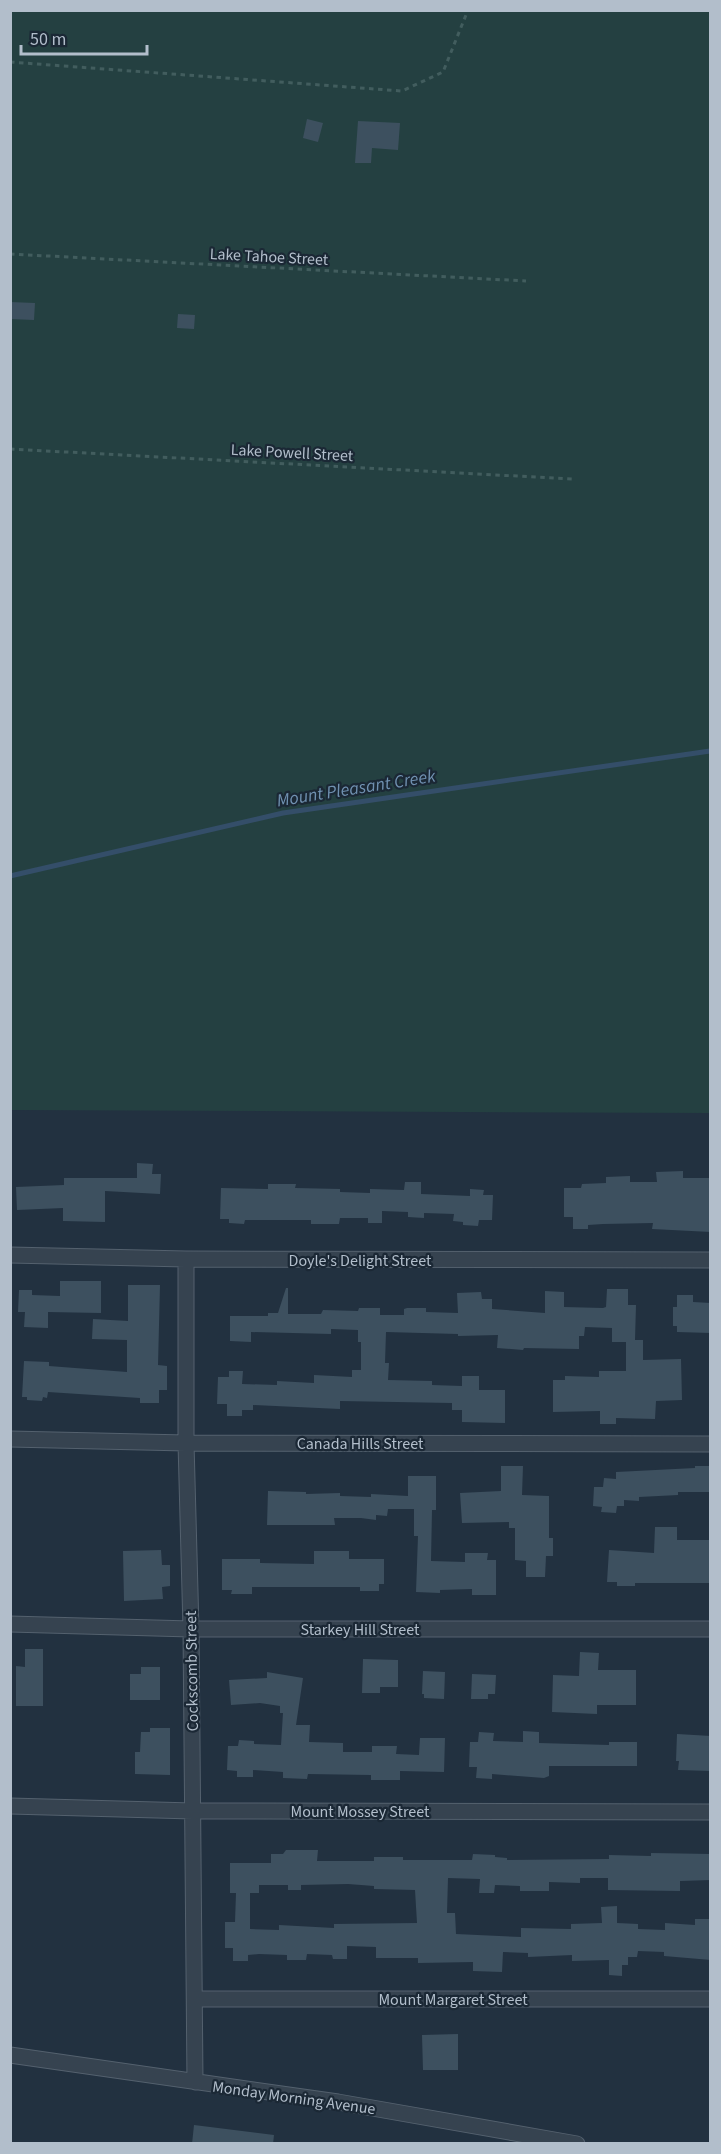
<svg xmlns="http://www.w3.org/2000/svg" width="721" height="2154" viewBox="0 0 721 2154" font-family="'Source Sans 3',sans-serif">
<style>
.green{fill:#244041}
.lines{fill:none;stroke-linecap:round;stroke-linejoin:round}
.stream{stroke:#344e69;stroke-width:5}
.building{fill:#3d505f;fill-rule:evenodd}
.minor-casing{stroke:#54616e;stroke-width:17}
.path{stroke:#425d5e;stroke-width:3;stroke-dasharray:4.5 4.5;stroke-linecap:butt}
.minor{stroke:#364350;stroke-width:15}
.labels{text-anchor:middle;stroke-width:4.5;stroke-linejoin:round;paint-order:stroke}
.street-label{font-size:16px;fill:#b2becb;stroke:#1b2835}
.water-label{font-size:18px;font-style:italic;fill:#7091b1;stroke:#1b2835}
</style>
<rect width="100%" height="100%" fill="#223140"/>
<!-- green -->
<path class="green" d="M 11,11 L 710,11 L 710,1113 L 11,1110 Z"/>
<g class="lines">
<!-- stream -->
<path class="stream" d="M 10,876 L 283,813 L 710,751"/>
</g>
<!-- building -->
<path class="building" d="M 307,119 L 323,123 L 318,142 L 303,138 Z
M 358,121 L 400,123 L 398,150 L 372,148 L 371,163 L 355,163 Z
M 10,302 L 35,303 L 34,320 L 10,319 Z
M 178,314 L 195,315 L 194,329 L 177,328 Z
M 137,1163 L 153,1164 L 152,1174 L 161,1174 L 160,1194 L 105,1191 L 105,1222 L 63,1221 L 63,1208 L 17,1210 L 16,1187 L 64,1185 L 64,1178 L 137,1178 Z
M 683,1171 L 683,1178 L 711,1178 L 711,1232 L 652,1229 L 653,1223 L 603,1224 L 588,1225 L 588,1229 L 573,1229 L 573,1217 L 564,1217 L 564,1188 L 581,1188 L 582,1184 L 606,1183 L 606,1177 L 630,1176 L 630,1182 L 657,1182 L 656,1172 Z
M 405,1182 L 421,1182 L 421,1194 L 470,1196 L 470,1189 L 484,1190 L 483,1195 L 493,1195 L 492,1220 L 479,1220 L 478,1226 L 463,1225 L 463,1222 L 453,1221 L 454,1214 L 424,1213 L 424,1218 L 408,1217 L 408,1212 L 382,1211 L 382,1223 L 368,1223 L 368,1218 L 340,1218 L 339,1224 L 311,1224 L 311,1220 L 245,1220 L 244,1224 L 229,1223 L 229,1219 L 220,1219 L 221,1188 L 268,1189 L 268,1184 L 296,1184 L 295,1188 L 340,1189 L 340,1192 L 370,1193 L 370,1189 L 404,1190 Z
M 60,1281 L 101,1281 L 101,1313 L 48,1312 L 48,1328 L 24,1327 L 25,1312 L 18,1312 L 19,1290 L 32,1290 L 32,1295 L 60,1296 Z
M 128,1285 L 160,1285 L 158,1365 L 167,1366 L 167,1390 L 159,1390 L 159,1403 L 140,1403 L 140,1398 L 48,1392 L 47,1398 L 43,1397 L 42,1401 L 27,1400 L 27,1397 L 22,1397 L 24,1361 L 49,1362 L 49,1366 L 127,1372 L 127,1340 L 92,1339 L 93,1319 L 128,1321 Z
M 286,1288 L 288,1288 L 288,1314 L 321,1314 L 323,1310 L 358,1311 L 359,1308 L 380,1308 L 380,1315 L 404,1315 L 404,1309 L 407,1308 L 426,1308 L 426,1312 L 458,1313 L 457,1293 L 481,1292 L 482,1299 L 492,1299 L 492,1309 L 545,1313 L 545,1291 L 564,1292 L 564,1307 L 603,1308 L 606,1307 L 607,1289 L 628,1289 L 628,1305 L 636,1305 L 635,1340 L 643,1340 L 643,1360 L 681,1359 L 682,1400 L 656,1401 L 655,1419 L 616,1418 L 616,1424 L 600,1424 L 600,1411 L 553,1412 L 553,1380 L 565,1380 L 565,1376 L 599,1377 L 599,1371 L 626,1371 L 626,1342 L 612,1342 L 612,1328 L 585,1327 L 584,1336 L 579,1336 L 579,1349 L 524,1348 L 523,1350 L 497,1348 L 498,1335 L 458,1336 L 458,1334 L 386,1332 L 385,1363 L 389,1363 L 388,1380 L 432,1381 L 432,1385 L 462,1386 L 462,1376 L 479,1376 L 479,1390 L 505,1390 L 505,1423 L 462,1422 L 462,1410 L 452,1410 L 452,1403 L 340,1401 L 340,1409 L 253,1405 L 253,1410 L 242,1410 L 242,1416 L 227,1416 L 227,1404 L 217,1404 L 218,1377 L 229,1377 L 229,1371 L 243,1371 L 242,1384 L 277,1385 L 277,1381 L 314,1383 L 314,1375 L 352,1377 L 352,1370 L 361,1370 L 361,1342 L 358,1342 L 358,1330 L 331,1329 L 331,1334 L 251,1332 L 251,1342 L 230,1341 L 230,1316 L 268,1316 L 268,1313 L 278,1313 Z
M 677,1295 L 693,1295 L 693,1302 L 711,1303 L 711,1333 L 677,1332 L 677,1326 L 673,1326 L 673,1307 L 677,1307 Z
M 501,1466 L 523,1466 L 522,1495 L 549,1496 L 549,1538 L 553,1538 L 553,1556 L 546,1556 L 545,1577 L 526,1577 L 526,1561 L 515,1560 L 515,1528 L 509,1528 L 509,1522 L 462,1523 L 460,1493 L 501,1491 Z
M 695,1466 L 711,1466 L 711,1492 L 678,1492 L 678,1495 L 639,1497 L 639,1501 L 624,1500 L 624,1506 L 617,1506 L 616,1513 L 601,1512 L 602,1507 L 593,1506 L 594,1487 L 603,1487 L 604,1478 L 616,1479 L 616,1472 L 695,1468 Z
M 408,1476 L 436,1476 L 436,1510 L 432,1510 L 431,1561 L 465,1562 L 465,1553 L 488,1553 L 487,1560 L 496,1560 L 496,1595 L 472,1595 L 472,1589 L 440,1590 L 440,1593 L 416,1592 L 418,1536 L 414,1536 L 414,1509 L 388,1509 L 387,1516 L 376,1515 L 376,1520 L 361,1518 L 334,1518 L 335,1525 L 267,1525 L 268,1491 L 306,1492 L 306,1494 L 340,1493 L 340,1496 L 371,1497 L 371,1494 L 408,1496 Z
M 655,1527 L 677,1527 L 677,1540 L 711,1540 L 711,1583 L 635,1583 L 635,1586 L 617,1586 L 617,1582 L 607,1582 L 609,1550 L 654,1553 Z
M 161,1550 L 162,1565 L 170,1565 L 170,1586 L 162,1587 L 163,1599 L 124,1601 L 123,1551 Z
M 314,1551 L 349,1551 L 349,1559 L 384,1559 L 384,1584 L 379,1584 L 379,1591 L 360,1591 L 360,1587 L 252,1587 L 252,1594 L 231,1594 L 232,1590 L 222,1590 L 222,1559 L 260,1559 L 260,1563 L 314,1564 Z
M 25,1649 L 43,1649 L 43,1706 L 16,1706 L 16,1666 L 25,1667 Z
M 580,1652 L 599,1653 L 598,1670 L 636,1670 L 636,1705 L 597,1705 L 597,1714 L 552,1712 L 553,1675 L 579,1676 Z
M 363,1659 L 398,1660 L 398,1687 L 380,1687 L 380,1693 L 362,1693 Z
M 141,1667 L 160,1667 L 160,1700 L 130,1700 L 130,1674 L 141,1674 Z
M 423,1671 L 445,1672 L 444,1699 L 424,1698 L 424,1694 L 422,1694 Z
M 267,1672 L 303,1678 L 296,1725 L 310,1725 L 309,1742 L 343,1743 L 343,1752 L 372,1752 L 372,1746 L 397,1746 L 396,1754 L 419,1755 L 420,1738 L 445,1738 L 444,1772 L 400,1771 L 400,1780 L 371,1780 L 371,1775 L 308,1774 L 307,1779 L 283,1778 L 283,1772 L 253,1770 L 253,1777 L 237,1777 L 237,1771 L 227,1770 L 228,1746 L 238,1746 L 239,1740 L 254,1741 L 254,1744 L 281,1745 L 283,1713 L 280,1713 L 280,1706 L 260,1703 L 231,1705 L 229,1680 L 267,1678 Z
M 472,1674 L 496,1675 L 495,1694 L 488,1694 L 488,1699 L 471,1699 Z
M 150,1728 L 170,1728 L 170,1775 L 135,1774 L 135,1752 L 140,1752 L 141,1732 L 150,1732 Z
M 523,1731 L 539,1732 L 539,1743 L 609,1745 L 609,1742 L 637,1742 L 637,1766 L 549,1766 L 549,1776 L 544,1778 L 492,1774 L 492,1779 L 476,1778 L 477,1767 L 469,1767 L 470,1742 L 478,1742 L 479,1732 L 494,1733 L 493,1741 L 523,1742 Z
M 677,1734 L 711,1736 L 711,1771 L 678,1770 L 679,1761 L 676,1761 Z
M 286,1850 L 318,1850 L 317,1861 L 374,1861 L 374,1857 L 403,1857 L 403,1860 L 472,1860 L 473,1854 L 495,1855 L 495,1857 L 507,1858 L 507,1860 L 609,1859 L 609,1855 L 651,1856 L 651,1853 L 711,1854 L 711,1880 L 680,1881 L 680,1891 L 608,1890 L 608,1878 L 580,1878 L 580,1883 L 549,1882 L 549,1891 L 520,1891 L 520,1886 L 495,1885 L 494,1893 L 479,1893 L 480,1879 L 448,1878 L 447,1913 L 455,1913 L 456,1934 L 521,1937 L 521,1928 L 571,1929 L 571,1924 L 602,1923 L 601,1907 L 617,1906 L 617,1923 L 638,1924 L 638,1929 L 665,1930 L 665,1923 L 695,1925 L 695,1919 L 711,1919 L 711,1960 L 664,1956 L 664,1952 L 638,1951 L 637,1957 L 628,1957 L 628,1965 L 622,1965 L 622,1976 L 609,1975 L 609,1960 L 572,1961 L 572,1955 L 528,1957 L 528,1953 L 503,1952 L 502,1972 L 473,1971 L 473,1962 L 418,1963 L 418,1958 L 376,1958 L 376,1947 L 347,1946 L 347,1959 L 333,1959 L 332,1955 L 307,1954 L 306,1960 L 287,1960 L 287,1955 L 259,1954 L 248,1955 L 248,1961 L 233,1961 L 233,1948 L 225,1948 L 225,1922 L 235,1922 L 236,1893 L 230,1893 L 230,1863 L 271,1863 L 271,1854 L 283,1854 ZM 348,1884 L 374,1886 L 374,1889 L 415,1890 L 417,1923 L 334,1924 L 334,1928 L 279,1925 L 279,1930 L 250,1929 L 250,1893 L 259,1893 L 259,1885 L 288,1885 L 288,1890 L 301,1890 L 301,1885 Z
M 458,2034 L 458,2070 L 423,2070 L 422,2035 Z
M 194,2125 L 274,2135 L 273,2144 L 192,2144 Z"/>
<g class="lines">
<defs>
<path id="minor" d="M 10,1255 L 186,1259 L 710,1260
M 186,1259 L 186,1443 L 191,1629 L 195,2082
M 10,1439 L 186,1443 L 710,1444
M 10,1624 L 191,1629 L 710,1629
M 10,1806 L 193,1811 L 710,1812
M 195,1999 L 710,1999
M 10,2055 L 338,2102 L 577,2144"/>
</defs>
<!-- minor casing -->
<use href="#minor" class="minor-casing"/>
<!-- path -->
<path class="path" d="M 10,62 L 402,91 L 443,72 L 468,10
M 10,254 L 526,281
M 10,449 L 572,479"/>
<!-- minor -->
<use href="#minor" class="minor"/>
</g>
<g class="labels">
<!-- street labels -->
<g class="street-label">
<text transform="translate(269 256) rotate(3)" y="6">Lake Tahoe Street</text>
<text transform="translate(292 452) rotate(3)" y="6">Lake Powell Street</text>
<text x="360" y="1266">Doyle's Delight Street</text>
<text x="360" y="1449">Canada Hills Street</text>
<text x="360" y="1635">Starkey Hill Street</text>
<text transform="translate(191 1671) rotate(-91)" y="6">Cockscomb Street</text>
<text x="360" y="1817">Mount Mossey Street</text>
<text x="453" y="2005">Mount Margaret Street</text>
<text transform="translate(294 2097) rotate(8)" y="6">Monday Morning Avenue</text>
</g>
<!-- water labels -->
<g class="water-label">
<text transform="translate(356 788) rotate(-9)" y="6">Mount Pleasant Creek</text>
</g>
</g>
<!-- border -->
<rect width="721" height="2154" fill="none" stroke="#b2becb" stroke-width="24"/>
<!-- scale -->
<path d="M21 45v9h126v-9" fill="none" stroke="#b2becb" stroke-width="3"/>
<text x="30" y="45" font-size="18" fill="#b2becb" stroke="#1b2835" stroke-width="4.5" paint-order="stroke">50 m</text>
</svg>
